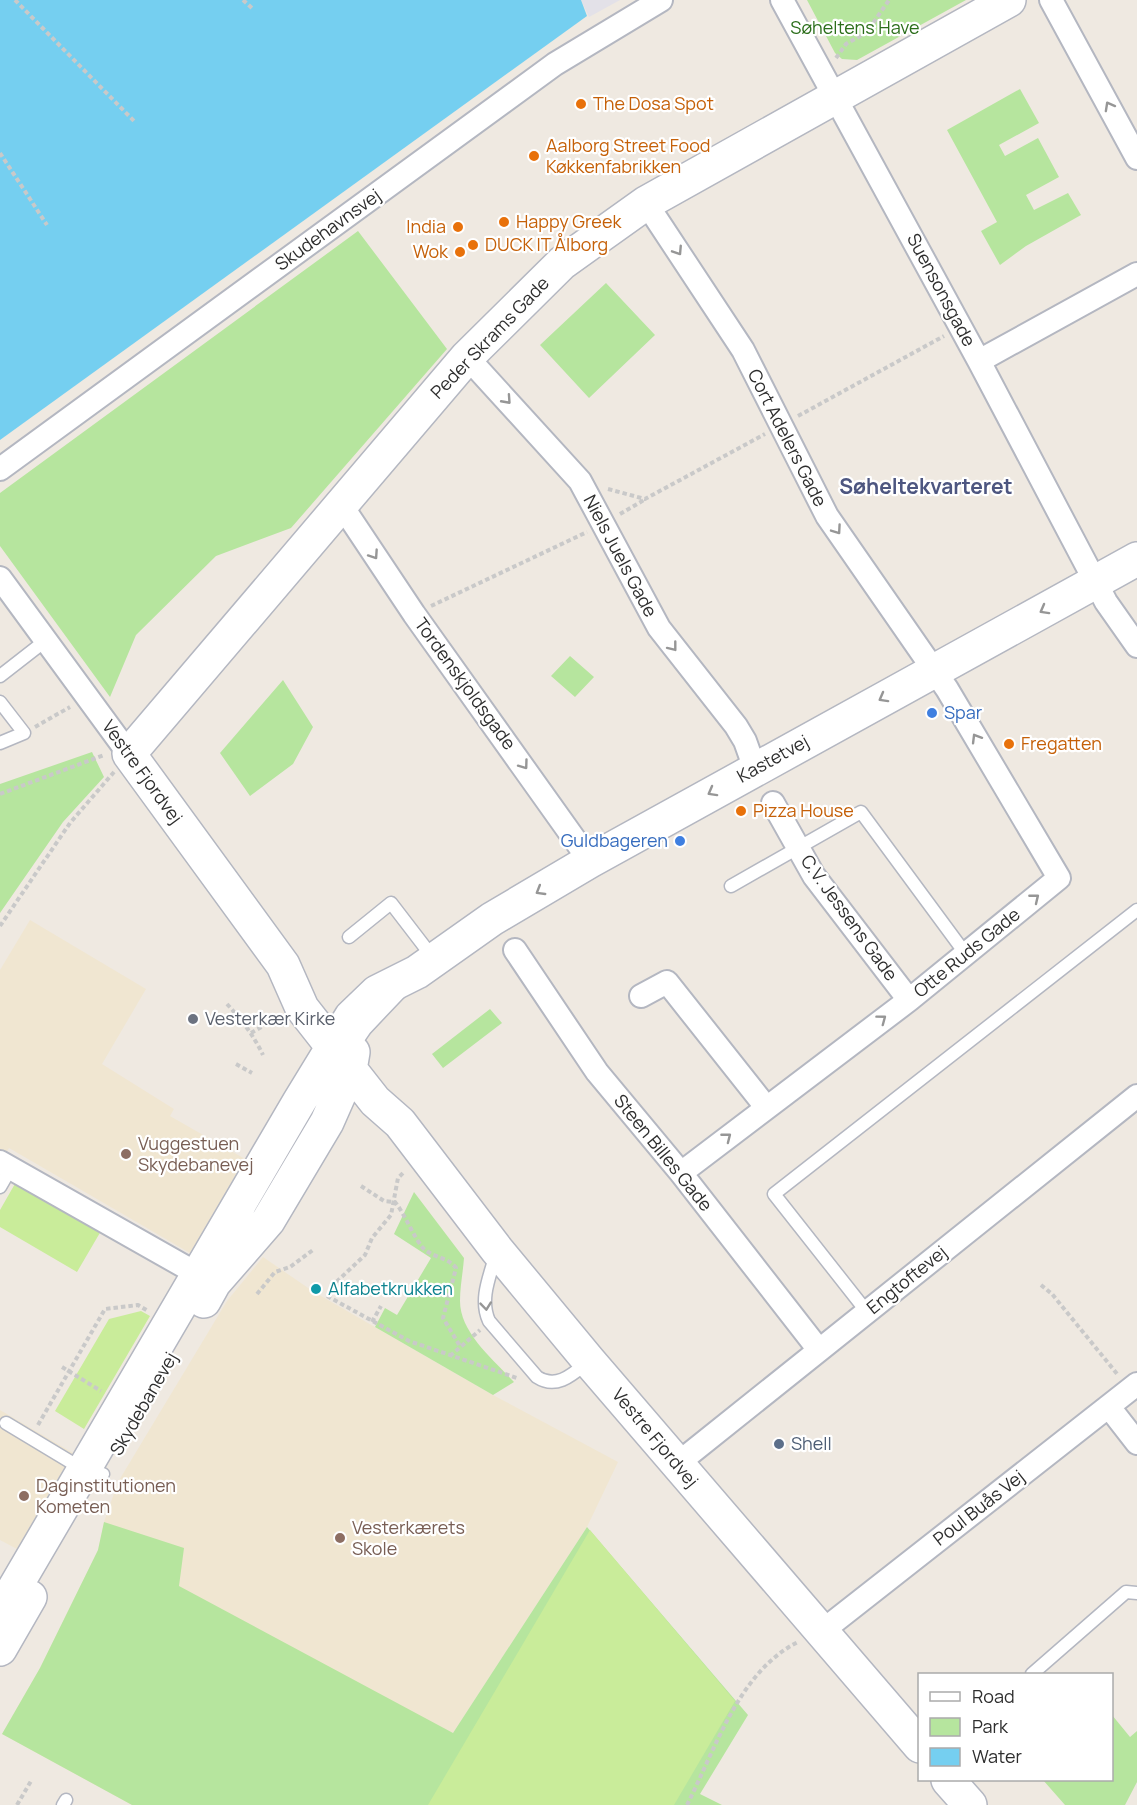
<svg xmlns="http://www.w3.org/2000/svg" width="1137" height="1805" viewBox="0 0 1137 1805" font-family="Manrope,sans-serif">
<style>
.industrial{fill:#e3e1e8}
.education{fill:#f0e6d1}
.green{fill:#b6e59e}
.pitch{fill:#c9ec9a}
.water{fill:#75cff0}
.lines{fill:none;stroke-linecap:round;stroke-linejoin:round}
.lane-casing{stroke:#b4b7c1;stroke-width:15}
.street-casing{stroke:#b4b7c1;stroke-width:26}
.secondary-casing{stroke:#b4b7c1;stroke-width:36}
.path{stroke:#c9c9c9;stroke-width:4;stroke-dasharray:4.5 3;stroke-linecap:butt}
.lane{stroke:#fff;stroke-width:12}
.street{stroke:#fff;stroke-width:22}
.secondary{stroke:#fff;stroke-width:33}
.oneway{stroke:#969696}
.food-dot{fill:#e8710a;stroke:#fff;stroke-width:2}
.shop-dot{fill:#3f7fe0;stroke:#fff;stroke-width:2}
.worship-dot{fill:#6b7280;stroke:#fff;stroke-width:2}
.education-dot{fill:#8d6e63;stroke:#fff;stroke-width:2}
.culture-dot{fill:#0f9aa8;stroke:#fff;stroke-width:2}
.service-dot{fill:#5c6f8a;stroke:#fff;stroke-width:2}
.labels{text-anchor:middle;stroke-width:4.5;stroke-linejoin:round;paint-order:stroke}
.park-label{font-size:18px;fill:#2c6e1b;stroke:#fff}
.food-label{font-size:18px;fill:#c56008;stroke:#fff;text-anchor:start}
.street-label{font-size:18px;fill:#2e2e2e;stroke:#fff}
.shop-label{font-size:18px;fill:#366cbe;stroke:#fff;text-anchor:start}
.worship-label{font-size:18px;fill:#5b616d;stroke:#fff;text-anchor:start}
.education-label{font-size:18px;fill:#785e54;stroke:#fff;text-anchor:start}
.culture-label{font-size:18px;fill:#0d838f;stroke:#fff;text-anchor:start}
.service-label{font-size:18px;fill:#4e5e75;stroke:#fff;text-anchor:start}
.quarter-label{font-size:21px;font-weight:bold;fill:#4d5680;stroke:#fff}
</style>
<rect width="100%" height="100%" fill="#efe9e1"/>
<!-- industrial -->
<path class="industrial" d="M 581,0 L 620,0 L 589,17 Z"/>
<!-- education -->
<path class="education" d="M 30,920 L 146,989 L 102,1064 L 174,1109 L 170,1116 L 245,1159 L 190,1253 L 9,1148 L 0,1163 L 0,970 Z
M 263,1257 L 314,1292 L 493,1395 L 618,1462 L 587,1527 L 453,1733 L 132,1805 L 2,1734 L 40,1668 L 98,1550 L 104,1522 L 118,1482 L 227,1301 Z
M 0,1410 L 73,1453 L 17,1549 L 0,1540 Z"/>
<!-- green -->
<path class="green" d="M 807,0 L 966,0 L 857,60 L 842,59 L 835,53 Z
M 1020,89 L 1039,123 L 999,145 L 1005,156 L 1038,138 L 1059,177 L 1026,195 L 1034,210 L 1068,193 L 1081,215 L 1026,246 L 1000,265 L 981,231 L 997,222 L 947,130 Z
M 358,231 L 447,349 L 291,528 L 216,556 L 136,635 L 110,697 L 0,546 L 0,493 Z
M 606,283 L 655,335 L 589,398 L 540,345 Z
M 570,656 L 594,677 L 575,697 L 551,676 Z
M 283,680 L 313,727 L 293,764 L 250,796 L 220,753 Z
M 92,752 L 104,777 L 63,822 L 0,913 L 0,784 Z
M 490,1009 L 502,1023 L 443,1068 L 432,1054 Z
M 414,1192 L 464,1258 C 463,1272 460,1287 460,1301 C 460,1333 494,1360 514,1382 L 493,1395 L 375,1327 L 385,1308 L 397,1315 L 431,1258 L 394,1234 Z
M 104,1522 L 184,1548 L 179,1586 L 453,1733 L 587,1527 L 748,1715 L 700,1794 L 722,1805 L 132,1805 L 2,1734 L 40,1668 L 98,1550 Z
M 1112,1715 L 1130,1737 L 1137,1731 L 1137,1782 L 1125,1805 L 1065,1805 L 1043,1780 L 1112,1780 Z"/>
<!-- pitch -->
<path class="pitch" d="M 16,1182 L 101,1231 L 77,1272 L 0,1227 L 0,1210 Z
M 141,1311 L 150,1316 L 84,1429 L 55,1411 L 109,1319 Z
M 590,1530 L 735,1701 L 674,1805 L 428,1805 Z"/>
<!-- water -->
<path class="water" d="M 0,0 L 581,0 L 587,16 L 0,440 Z"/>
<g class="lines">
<defs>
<path id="lane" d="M 0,676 L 45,641
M 0,702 L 24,733 L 0,743
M 731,886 L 861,812 L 965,953
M 349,937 L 391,903 L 434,959
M 350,1051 L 365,1029 L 401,991
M 0,1187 L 11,1168
M 496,1254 C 490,1276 479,1299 489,1321 L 537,1377 C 557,1390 573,1374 589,1361
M 867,1312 L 774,1194 L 1137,910
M 6,1423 L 84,1470 L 103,1474
M 1032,1674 L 1126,1592 L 1137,1593
M 63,1805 L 66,1800"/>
<path id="street" d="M 782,0 L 979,361 L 1106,602 L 1137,646
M 1051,0 L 1137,158
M 646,203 L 743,350 L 827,516 L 947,689 L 1059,878 L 909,1000 L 681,1173
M 467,357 L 580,481 L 659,628 L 736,726 L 745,741 L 755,769
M 979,361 L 1137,274
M 0,469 L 555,64 L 661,0
M 342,506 L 414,614 L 590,861
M 0,578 L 129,754
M 773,803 L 814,876 L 909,1000
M 515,950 L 597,1072 L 681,1173 L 819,1350
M 641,996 L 667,982 L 766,1107
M 0,1162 L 210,1281
M 1109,1407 L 1137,1443
M 677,1464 L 1137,1096
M 821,1632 L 1137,1384"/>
<path id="secondary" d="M 204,1301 L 214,1283 L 268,1221 L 327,1122 L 350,1070 L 353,1052
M 0,1613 L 299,1102 L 351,1017 L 377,992 L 417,972 L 492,919 L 590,861 L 1137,559
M 0,1649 L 30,1597
M 920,1746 L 589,1361 L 497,1250 L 400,1123 L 375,1101 L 302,1008 L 283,965 L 129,754 L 467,357 L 562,263 L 646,203 L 1009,0
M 948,1780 L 970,1805"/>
</defs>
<!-- lane casing -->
<use href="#lane" class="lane-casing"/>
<!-- street casing -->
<use href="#street" class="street-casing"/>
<!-- secondary casing -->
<use href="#secondary" class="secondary-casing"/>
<!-- path -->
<path class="path" d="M 15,0 L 135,122
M 243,0 L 254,10
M 836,58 L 846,44 L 867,32 L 889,0
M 0,153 L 47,225
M 798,416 L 944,336
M 608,489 L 645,499 L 765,434
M 620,514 L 644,500
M 431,606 L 587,532
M 35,727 L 70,707
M 0,794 L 104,755
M 0,926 L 70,823 L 114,772
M 227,1004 C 241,1019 254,1036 263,1055
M 251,1033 L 279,1017
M 236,1064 L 252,1073
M 361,1186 L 384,1201 L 395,1202 C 406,1216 413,1236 423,1248 C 433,1258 448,1257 456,1268 L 443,1318 L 460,1346
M 1041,1285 L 1052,1294 L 1118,1375
M 331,1287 L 365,1255 L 372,1238 L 391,1215 L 398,1178 L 405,1171
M 257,1294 L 275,1272 L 290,1267 L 313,1250
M 327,1296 L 409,1341 L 517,1378
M 372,1322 L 381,1306
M 450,1356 L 480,1330
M 62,1367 L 101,1391
M 38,1425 L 105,1309 L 138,1305 L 148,1311
M 17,1805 L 31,1781
M 687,1805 C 715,1750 739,1671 798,1642"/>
<!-- lane -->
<use href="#lane" class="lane"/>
<!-- street -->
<use href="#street" class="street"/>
<!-- secondary -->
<use href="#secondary" class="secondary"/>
</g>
<!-- one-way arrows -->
<defs><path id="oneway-chevron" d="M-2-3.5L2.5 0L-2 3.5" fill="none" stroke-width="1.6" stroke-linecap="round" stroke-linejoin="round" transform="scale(1.5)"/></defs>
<g class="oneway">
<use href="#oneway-chevron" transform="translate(1109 106) rotate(-119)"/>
<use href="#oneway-chevron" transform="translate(678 251) rotate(57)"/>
<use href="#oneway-chevron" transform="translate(507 400) rotate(48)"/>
<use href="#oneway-chevron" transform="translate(837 530) rotate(55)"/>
<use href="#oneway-chevron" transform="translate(374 555) rotate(56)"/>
<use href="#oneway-chevron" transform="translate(1044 610) rotate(151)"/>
<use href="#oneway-chevron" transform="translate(673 647) rotate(52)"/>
<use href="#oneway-chevron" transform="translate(883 698) rotate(151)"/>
<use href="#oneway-chevron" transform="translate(976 738) rotate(-121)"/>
<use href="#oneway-chevron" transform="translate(524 765) rotate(54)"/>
<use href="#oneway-chevron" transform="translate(712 792) rotate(151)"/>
<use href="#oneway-chevron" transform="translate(540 891) rotate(149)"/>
<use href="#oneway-chevron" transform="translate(1035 898) rotate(-39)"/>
<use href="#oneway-chevron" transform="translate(882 1019) rotate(-37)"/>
<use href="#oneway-chevron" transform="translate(727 1137) rotate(-38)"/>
<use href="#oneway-chevron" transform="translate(486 1306) rotate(84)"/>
</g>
<!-- markers -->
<g class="food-dot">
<circle cx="581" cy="104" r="6"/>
<circle cx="534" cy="156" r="6"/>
<circle cx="504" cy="222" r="6"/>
<circle cx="458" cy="227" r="6"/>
<circle cx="473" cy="245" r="6"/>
<circle cx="460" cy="252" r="6"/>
<circle cx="1009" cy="744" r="6"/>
<circle cx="741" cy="811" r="6"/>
</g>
<g class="shop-dot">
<circle cx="932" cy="713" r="6"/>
<circle cx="680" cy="841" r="6"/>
</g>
<circle class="worship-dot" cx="193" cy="1019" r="6"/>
<g class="education-dot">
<circle cx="126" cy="1154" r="6"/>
<circle cx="24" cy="1496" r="6"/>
<circle cx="340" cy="1538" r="6"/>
</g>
<circle class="culture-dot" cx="316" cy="1289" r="6"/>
<circle class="service-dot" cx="779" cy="1444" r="6"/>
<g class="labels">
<!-- park labels -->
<g class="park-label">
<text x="855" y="34">Søheltens Have</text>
</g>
<!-- food labels -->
<g class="food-label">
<text x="593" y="110">The Dosa Spot</text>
<text x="546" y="152">Aalborg Street Food<tspan x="546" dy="21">Køkkenfabrikken</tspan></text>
<text x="516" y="228">Happy Greek</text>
<text x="446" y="233" text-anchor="end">India</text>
<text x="485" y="251">DUCK IT Ålborg</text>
<text x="448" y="258" text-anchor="end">Wok</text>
<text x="1021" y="750">Fregatten</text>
<text x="753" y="817">Pizza House</text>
</g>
<!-- street labels -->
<g class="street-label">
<text transform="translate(328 230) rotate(-36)" y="6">Skudehavnsvej</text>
<text transform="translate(941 290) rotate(62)" y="6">Suensonsgade</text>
<text transform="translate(490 338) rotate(-46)" y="6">Peder Skrams Gade</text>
<text transform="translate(787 438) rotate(63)" y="6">Cort Adelers Gade</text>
<text transform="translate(620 556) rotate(62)" y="6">Niels Juels Gade</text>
<text transform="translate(465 684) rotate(54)" y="6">Tordenskjoldsgade</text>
<text transform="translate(773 759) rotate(-29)" y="6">Kastetvej</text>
<text transform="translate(142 772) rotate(54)" y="6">Vestre Fjordvej</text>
<text transform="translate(849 918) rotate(54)" y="6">C.V. Jessens Gade</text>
<text transform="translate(967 953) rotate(-39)" y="6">Otte Ruds Gade</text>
<text transform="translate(663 1153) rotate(51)" y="6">Steen Billes Gade</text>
<text transform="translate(907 1280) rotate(-39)" y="6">Engtoftevej</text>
<text transform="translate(144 1404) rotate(-60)" y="6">Skydebanevej</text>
<text transform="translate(655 1438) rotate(50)" y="6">Vestre Fjordvej</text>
<text transform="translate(979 1508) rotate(-38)" y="6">Poul Buås Vej</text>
</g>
<!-- shop labels -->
<g class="shop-label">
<text x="944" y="719">Spar</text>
<text x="668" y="847" text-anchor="end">Guldbageren</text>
</g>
<!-- worship labels -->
<g class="worship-label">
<text x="205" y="1025">Vesterkær Kirke</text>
</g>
<!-- education labels -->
<g class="education-label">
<text x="138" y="1150">Vuggestuen<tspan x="138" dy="21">Skydebanevej</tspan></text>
<text x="36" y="1492">Daginstitutionen<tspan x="36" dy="21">Kometen</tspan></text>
<text x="352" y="1534">Vesterkærets<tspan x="352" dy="21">Skole</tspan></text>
</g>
<!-- culture labels -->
<g class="culture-label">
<text x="328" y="1295">Alfabetkrukken</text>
</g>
<!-- service labels -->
<g class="service-label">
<text x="791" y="1450">Shell</text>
</g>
<!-- quarter labels -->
<g class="quarter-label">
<text x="926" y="494">Søheltekvarteret</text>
</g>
</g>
<!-- legend -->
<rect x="918" y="1673" width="195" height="108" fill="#ffffff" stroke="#ababab" stroke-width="1.5"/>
<rect x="930" y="1692" width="30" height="9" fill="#ffffff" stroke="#ababab" stroke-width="1.5"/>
<text x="972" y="1703" font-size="18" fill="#2e2e2e">Road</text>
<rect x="930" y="1718" width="30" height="18" fill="#b6e59e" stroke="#ababab" stroke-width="1.5"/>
<text x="972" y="1733" font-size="18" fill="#2e2e2e">Park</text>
<rect x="930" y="1748" width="30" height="18" fill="#75cff0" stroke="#ababab" stroke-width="1.5"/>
<text x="972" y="1763" font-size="18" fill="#2e2e2e">Water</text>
</svg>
